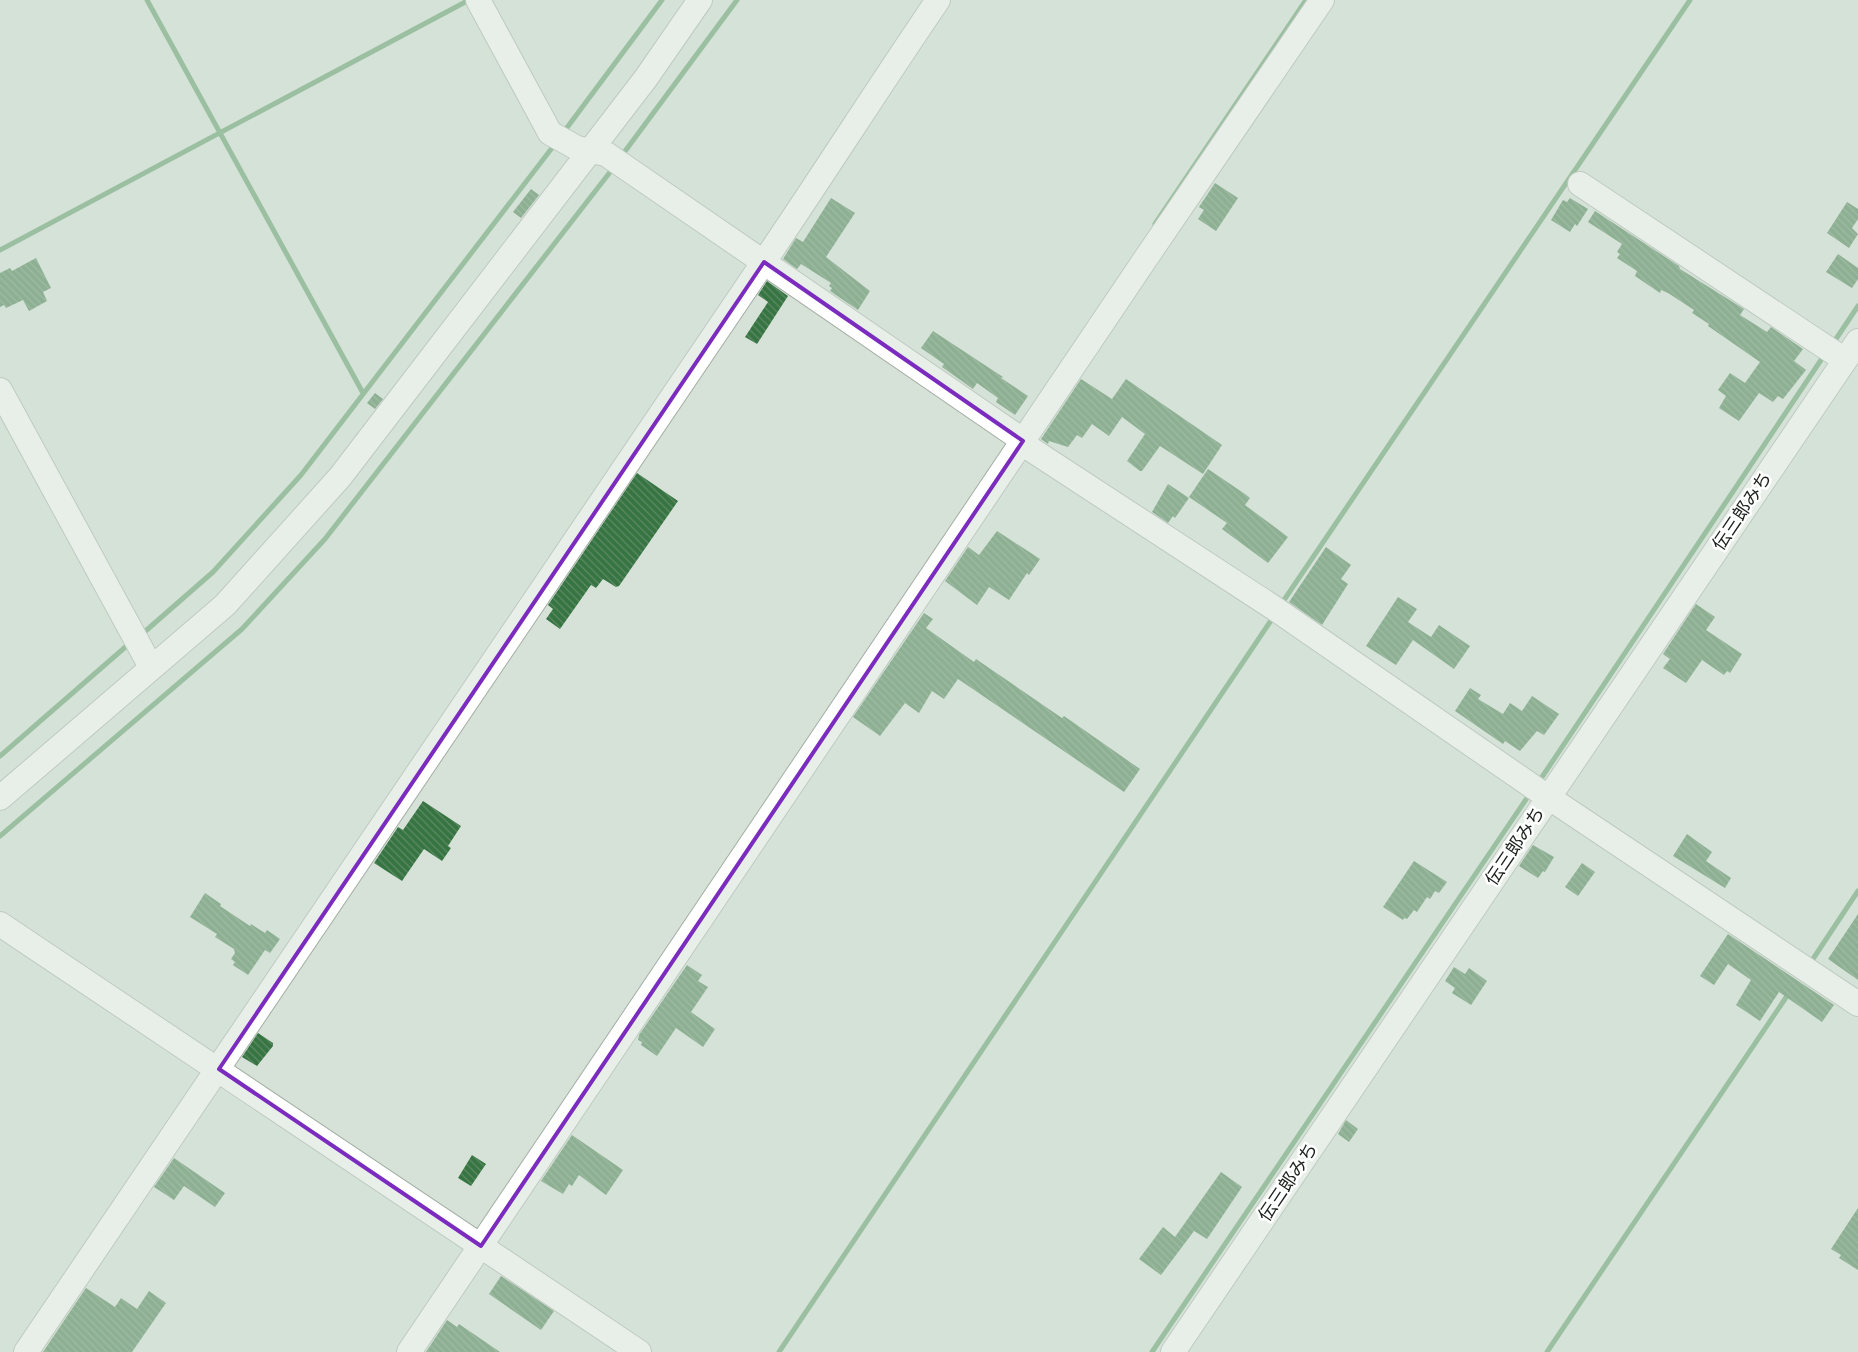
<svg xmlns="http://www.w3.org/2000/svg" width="1858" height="1352" viewBox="0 0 1858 1352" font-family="'Space Grotesk','Noto Sans JP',sans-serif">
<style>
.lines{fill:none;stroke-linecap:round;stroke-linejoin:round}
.stream{stroke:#569460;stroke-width:5}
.building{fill:url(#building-back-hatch)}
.minor-casing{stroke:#a3aea4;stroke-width:26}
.minor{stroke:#fff;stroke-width:24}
.marked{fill:none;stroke:#7b2cbf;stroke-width:4;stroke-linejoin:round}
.labels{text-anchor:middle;stroke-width:5;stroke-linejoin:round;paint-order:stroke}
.street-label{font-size:18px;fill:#1b201c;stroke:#fff}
</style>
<defs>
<pattern id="building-back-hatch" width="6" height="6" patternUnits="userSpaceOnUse" patternTransform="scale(1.25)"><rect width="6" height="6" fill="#367442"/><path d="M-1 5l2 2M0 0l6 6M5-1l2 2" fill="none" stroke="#5e8a66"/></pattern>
</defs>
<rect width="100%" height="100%" fill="#d6e2d7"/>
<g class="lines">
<!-- stream -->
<path class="stream" d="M 147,0 L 363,393
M 563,133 L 662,0
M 620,158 L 737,0
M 1155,224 L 1306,0
M 0,250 L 469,0
M 1832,345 L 1858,306
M 1282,603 L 1690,0
M 141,635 L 213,572 L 301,475 L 555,144
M 0,756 L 130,643
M 1538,783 L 1825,354
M 0,836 L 242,629 L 325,539 L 614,167
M 1811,962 L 1858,891
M 779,1352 L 1272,619
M 1152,1352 L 1531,792
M 1547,1352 L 1789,993"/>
</g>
<!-- building -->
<path class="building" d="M 1215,183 L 1238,198 L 1216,231 L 1198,219 L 1204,210 L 1199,207 Z
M 531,189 L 539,195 L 521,218 L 513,212 Z
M 831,198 L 855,213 L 826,257 L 870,291 L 858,310 L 830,291 L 832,288 L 829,286 L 831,283 L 801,264 L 797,269 L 783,259 L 796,238 L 803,242 Z
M 1570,198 L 1588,209 L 1577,226 L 1575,224 L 1570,232 L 1551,220 L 1563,200 L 1567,202 Z
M 1847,202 L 1858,209 L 1858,219 L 1852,228 L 1858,234 L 1849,248 L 1827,233 Z
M 1595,211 L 1679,266 L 1680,269 L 1744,309 L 1740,315 L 1767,332 L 1771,327 L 1803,349 L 1794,361 L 1806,370 L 1783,399 L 1778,396 L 1773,402 L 1759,393 L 1739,421 L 1719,408 L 1726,396 L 1718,390 L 1730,373 L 1745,383 L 1760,362 L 1708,326 L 1709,324 L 1692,313 L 1694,310 L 1668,293 L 1661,290 L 1660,293 L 1635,276 L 1637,271 L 1617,258 L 1620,254 L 1617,252 L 1622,244 L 1588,222 Z
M 1838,254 L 1858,268 L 1858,279 L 1852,288 L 1826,272 Z
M 36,258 L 51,288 L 43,292 L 47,301 L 29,311 L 23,300 L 6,308 L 4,305 L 0,307 L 0,273 L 10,268 L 12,271 Z
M 767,281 L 788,296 L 757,344 L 745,337 L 768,302 L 758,295 Z
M 933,331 L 1003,377 L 1001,378 L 1028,396 L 1015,415 L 996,402 L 998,398 L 977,383 L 973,389 L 942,367 L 944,364 L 921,348 Z
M 1081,379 L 1112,399 L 1126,379 L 1222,445 L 1203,474 L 1160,446 L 1142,471 L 1140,471 L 1127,461 L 1145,434 L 1122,417 L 1109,436 L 1092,424 L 1082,438 L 1077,435 L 1068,447 L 1049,441 L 1048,444 L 1041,439 Z
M 375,393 L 383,399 L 375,409 L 367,403 Z
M 1208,469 L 1245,494 L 1250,498 L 1245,505 L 1288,537 L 1268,563 L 1222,529 L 1227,523 L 1189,497 Z
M 637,473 L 678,501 L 619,586 L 616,587 L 603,579 L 596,588 L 591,585 L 560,629 L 546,619 L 553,609 L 548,605 Z
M 1168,484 L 1189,498 L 1175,518 L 1173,516 L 1168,523 L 1152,512 Z
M 997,531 L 1040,559 L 1029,575 L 1027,573 L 1009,600 L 989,587 L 977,605 L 945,581 L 968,547 L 979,555 Z
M 1326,547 L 1351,565 L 1341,579 L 1348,584 L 1322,625 L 1289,602 Z
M 1398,597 L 1417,609 L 1408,622 L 1431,637 L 1439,625 L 1470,646 L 1454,669 L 1413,640 L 1396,665 L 1366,646 Z
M 1696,604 L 1715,617 L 1706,630 L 1742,654 L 1730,673 L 1727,671 L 1724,675 L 1702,660 L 1686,683 L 1663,668 L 1670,659 L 1663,654 Z
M 924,613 L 933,619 L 926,628 L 974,662 L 976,659 L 1062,718 L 1064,716 L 1140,769 L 1124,792 L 958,679 L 944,699 L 932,691 L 919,713 L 905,703 L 880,736 L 853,717 Z
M 1470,688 L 1481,695 L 1478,699 L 1503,714 L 1510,703 L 1522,711 L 1532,696 L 1559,714 L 1544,735 L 1537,731 L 1520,751 L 1505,741 L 1503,744 L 1455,711 Z
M 423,801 L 461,826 L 448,846 L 451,848 L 442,861 L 424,849 L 402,881 L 374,863 L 398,827 L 403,830 Z
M 1687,834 L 1712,852 L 1706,861 L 1731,878 L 1725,888 L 1673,856 Z
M 1533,845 L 1554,857 L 1545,872 L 1543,871 L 1538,878 L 1519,866 Z
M 1414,861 L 1447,882 L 1439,893 L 1435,891 L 1430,899 L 1427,897 L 1417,912 L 1414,910 L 1407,919 L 1404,918 L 1403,920 L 1383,907 Z
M 1582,863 L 1595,872 L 1578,896 L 1565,887 Z
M 205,893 L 221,904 L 220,906 L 250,926 L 251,924 L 265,933 L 267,930 L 280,939 L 270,953 L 265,950 L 248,975 L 233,965 L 235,962 L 231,959 L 235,953 L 234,949 L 215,937 L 217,934 L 190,917 Z
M 1858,914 L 1858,980 L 1828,959 Z
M 1728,934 L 1834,1005 L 1822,1022 L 1779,992 L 1760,1021 L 1736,1005 L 1751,980 L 1728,964 L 1714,985 L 1700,976 Z
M 687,965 L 702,975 L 698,981 L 708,987 L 691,1012 L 715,1029 L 703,1047 L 676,1028 L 657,1056 L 641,1045 L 642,1042 L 638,1040 L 639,1035 Z
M 1454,967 L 1465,974 L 1469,968 L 1487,981 L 1471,1005 L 1452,993 L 1455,988 L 1445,981 Z
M 258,1033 L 273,1043 L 273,1046 L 257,1066 L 242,1057 Z
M 1346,1120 L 1358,1129 L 1349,1142 L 1338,1134 Z
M 572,1135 L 623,1170 L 606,1195 L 579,1175 L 572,1186 L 569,1184 L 563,1194 L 541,1181 Z
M 472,1155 L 486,1164 L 471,1186 L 458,1178 Z
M 174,1158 L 225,1193 L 215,1207 L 184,1186 L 174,1200 L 154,1187 Z
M 1221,1172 L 1242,1187 L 1207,1239 L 1194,1231 L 1161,1275 L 1139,1259 L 1163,1227 L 1175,1237 Z
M 1858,1208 L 1858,1270 L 1839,1258 L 1841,1255 L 1831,1249 Z
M 501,1276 L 554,1311 L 541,1330 L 489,1294 Z
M 86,1288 L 115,1307 L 121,1298 L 137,1309 L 149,1291 L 166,1303 L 132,1352 L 43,1352 Z
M 447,1320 L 457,1327 L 459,1324 L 500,1352 L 426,1352 Z"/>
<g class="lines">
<defs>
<path id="minor" d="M 478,0 L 550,133 L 577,148 L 606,154 L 1018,437 L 1032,450 L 1274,608 L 1539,791 L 1858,1004
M 1580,184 L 1845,360
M 0,390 L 151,667
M 0,798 L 225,605 L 340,477 L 646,78 L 700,0
M 0,924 L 639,1352
M 26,1352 C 271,990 516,628 761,266 C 821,178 878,88 938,0
M 409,1352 L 1144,261 L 1322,0
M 1173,1352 L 1858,341"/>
</defs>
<!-- minor casing -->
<use href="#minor" class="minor-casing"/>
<!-- minor -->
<use href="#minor" class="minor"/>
</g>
<!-- marked area -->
<path d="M0 0H1858V1352H0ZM 764,262 L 1023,441 L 481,1246 L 219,1069 Z" fill="#d6e2d7" fill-opacity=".55" fill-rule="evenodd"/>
<path class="marked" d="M 764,262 L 1023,441 L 481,1246 L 219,1069 Z"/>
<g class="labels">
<!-- street labels -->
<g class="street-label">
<text transform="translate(1742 511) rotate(-56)" y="6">伝三郎みち</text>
<text transform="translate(1515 846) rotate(-56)" y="6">伝三郎みち</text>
<text transform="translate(1288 1182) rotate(-56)" y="6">伝三郎みち</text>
</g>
</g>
</svg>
